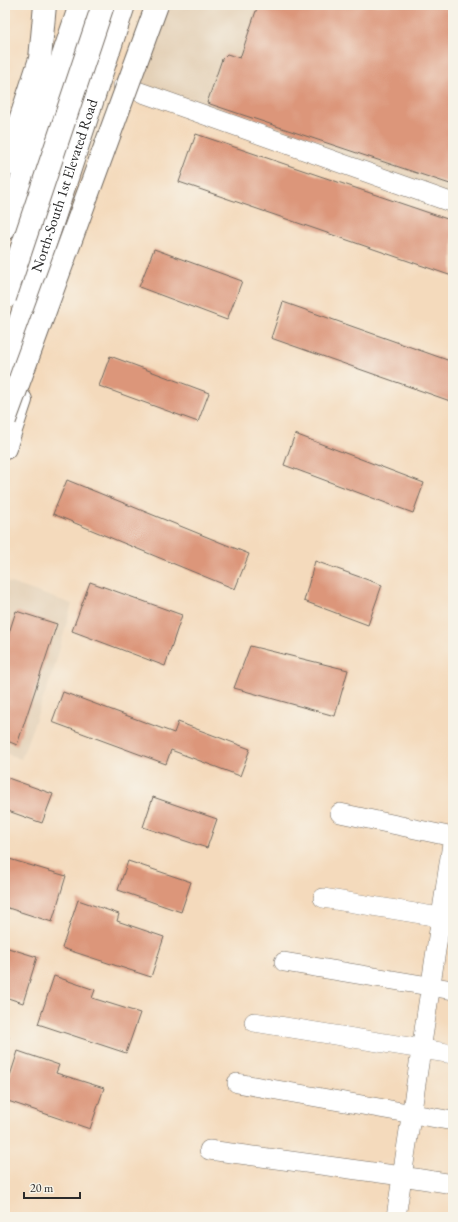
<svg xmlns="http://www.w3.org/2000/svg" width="458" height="1222" viewBox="0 0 458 1222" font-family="'EB Garamond',serif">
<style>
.built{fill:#e2cdb2}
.building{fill:#dc967a}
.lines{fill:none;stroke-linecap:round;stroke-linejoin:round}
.minor-casing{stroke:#71685e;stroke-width:20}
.trunk-casing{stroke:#71685e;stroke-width:24}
.minor{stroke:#fff;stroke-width:19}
.trunk{stroke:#fff;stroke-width:22}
.trunk-bridge-casing{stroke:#71685e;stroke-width:24;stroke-linecap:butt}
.trunk-bridge{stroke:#fff;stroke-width:22}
.labels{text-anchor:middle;stroke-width:4;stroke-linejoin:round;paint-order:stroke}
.street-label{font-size:15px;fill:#2b2b2b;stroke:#f7f3e8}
</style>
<rect width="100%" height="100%" fill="#f7f3e8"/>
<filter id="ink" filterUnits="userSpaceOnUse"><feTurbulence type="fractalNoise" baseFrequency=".025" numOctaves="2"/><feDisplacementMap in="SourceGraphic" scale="8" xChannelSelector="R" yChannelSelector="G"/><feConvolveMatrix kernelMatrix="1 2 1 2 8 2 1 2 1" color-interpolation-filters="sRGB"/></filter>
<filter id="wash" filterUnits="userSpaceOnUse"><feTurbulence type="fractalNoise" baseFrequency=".012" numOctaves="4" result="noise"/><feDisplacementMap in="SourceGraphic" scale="16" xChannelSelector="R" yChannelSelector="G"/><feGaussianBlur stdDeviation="0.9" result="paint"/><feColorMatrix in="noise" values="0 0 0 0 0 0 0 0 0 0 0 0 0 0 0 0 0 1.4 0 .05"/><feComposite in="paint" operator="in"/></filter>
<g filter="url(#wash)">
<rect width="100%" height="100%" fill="#f4dabc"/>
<!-- built -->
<path class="built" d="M 149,5 L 453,5 L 453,203 L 123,86 Z
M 5,581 L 72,604 L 54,669 L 21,759 L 5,753 Z"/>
<g id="blocks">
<!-- building -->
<path class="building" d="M 258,5 L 453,5 L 453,185 L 207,103 L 222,59 L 227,54 L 240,58 Z
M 196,134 L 453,221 L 452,276 L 179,182 Z
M 154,249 L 242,281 L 227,320 L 139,287 Z
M 283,302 L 453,362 L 453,402 L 271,338 Z
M 110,356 L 209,393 L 198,422 L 99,386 Z
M 295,434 L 424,483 L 413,513 L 284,465 Z
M 67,480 L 249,554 L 235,589 L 53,514 Z
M 315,561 L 382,585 L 368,625 L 304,601 Z
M 90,582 L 182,615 L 165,666 L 72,631 Z
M 16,611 L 57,624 L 17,745 L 5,740 L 5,645 Z
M 250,646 L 348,670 L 335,716 L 234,688 Z
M 63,692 L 174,733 L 178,722 L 250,749 L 240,776 L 171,750 L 166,764 L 52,722 Z
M 5,777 L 53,794 L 42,823 L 8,811 L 5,818 Z
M 153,797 L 217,819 L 207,848 L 143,827 Z
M 6,858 L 66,876 L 52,922 L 5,907 L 5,862 Z
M 128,861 L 191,882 L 181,912 L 118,890 Z
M 78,900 L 119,914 L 117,921 L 164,937 L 151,977 L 62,948 Z
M 5,947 L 37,957 L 23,1003 L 5,997 Z
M 54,976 L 95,990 L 92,998 L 140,1013 L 126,1053 L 38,1024 Z
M 5,1035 L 9,1037 L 5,1050 Z
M 18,1051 L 59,1065 L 56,1073 L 104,1088 L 90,1129 L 5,1100 L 5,1091 Z"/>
</g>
</g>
<g filter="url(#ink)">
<use href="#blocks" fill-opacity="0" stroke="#71685e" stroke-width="1"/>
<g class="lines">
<defs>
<path id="minor" d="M 123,86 L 453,203
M 340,813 L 453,837
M 323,898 L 452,919
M 284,962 L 453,990
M 254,1022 L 453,1054
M 237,1083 L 453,1121
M 209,1150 L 402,1176 L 453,1184
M 396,1217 L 453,837"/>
<g id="trunk">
<path d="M 5,166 L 40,59 L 45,5"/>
<path d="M 5,229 L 80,5"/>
<path id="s1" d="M 5,366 L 124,5"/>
<path d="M 5,448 L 21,400"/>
</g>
</defs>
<!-- minor casing -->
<use href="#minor" class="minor-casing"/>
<!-- trunk casing -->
<use href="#trunk" class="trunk-casing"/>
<!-- minor -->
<use href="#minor" class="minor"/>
<!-- trunk -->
<use href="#trunk" class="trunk"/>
<defs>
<path id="trunk-bridge" d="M 5,298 L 103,5
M 5,420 L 157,5"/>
</defs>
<!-- trunk-bridge casing -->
<use href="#trunk-bridge" class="trunk-bridge-casing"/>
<!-- trunk-bridge -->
<use href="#trunk-bridge" class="trunk-bridge"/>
</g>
</g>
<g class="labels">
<!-- street labels -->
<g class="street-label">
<text dy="5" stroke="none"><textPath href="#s1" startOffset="190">North-South 1st Elevated Road</textPath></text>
</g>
</g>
<!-- margin -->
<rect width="458" height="1222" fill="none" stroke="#f7f3e8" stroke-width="20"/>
<!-- scale -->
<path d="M24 1192v6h56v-6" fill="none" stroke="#2b2b2b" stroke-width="2"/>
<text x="30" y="1192" font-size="12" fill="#2b2b2b" stroke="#f7f3e8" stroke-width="3" paint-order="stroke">20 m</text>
</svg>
